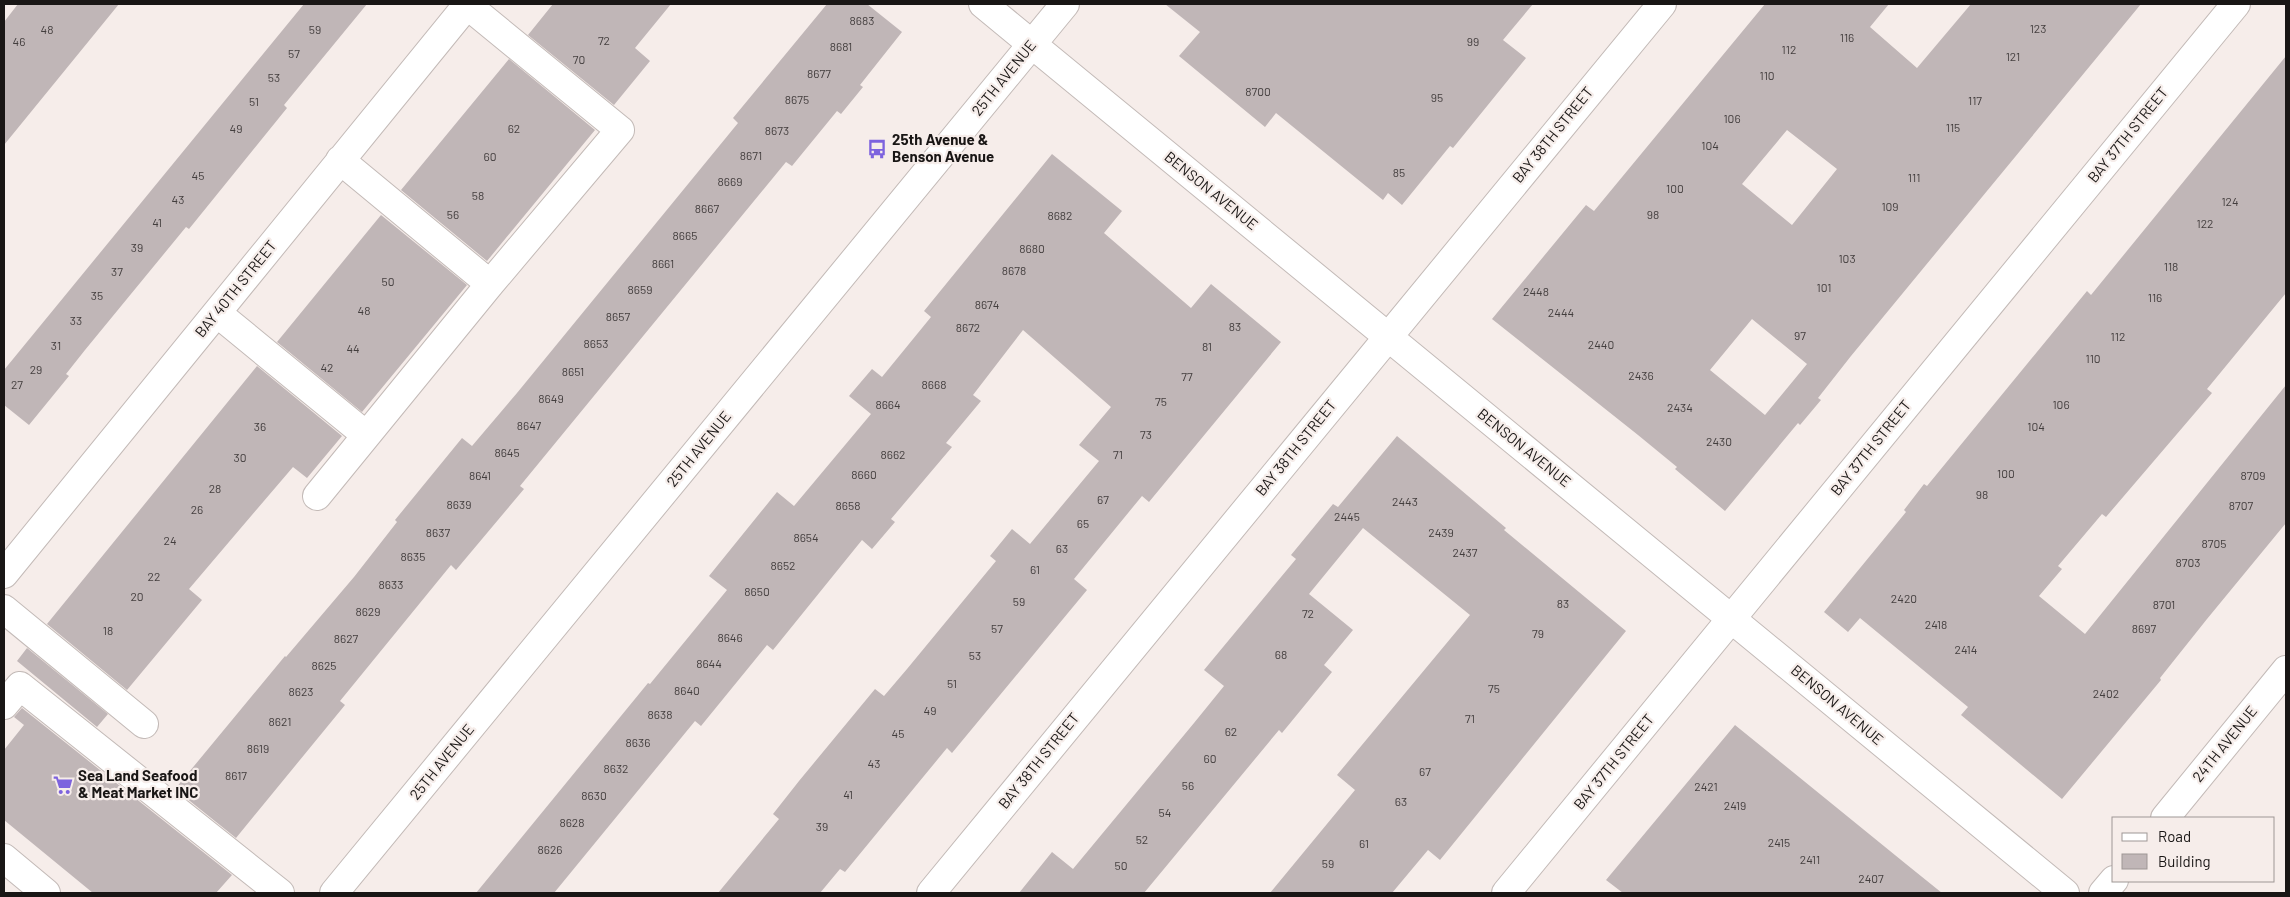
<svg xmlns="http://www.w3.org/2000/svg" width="2290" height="897" viewBox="0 0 2290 897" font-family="Barlow,sans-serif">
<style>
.building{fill:#c0b6b7;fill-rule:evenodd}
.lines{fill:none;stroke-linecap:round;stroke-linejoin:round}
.minor-casing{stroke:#c3bab7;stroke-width:30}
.minor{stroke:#fff;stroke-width:28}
.labels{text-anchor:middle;stroke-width:4.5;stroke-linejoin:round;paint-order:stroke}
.number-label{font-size:12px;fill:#433e3e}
.street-label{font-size:15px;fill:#191615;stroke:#f6edea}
.poi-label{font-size:15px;font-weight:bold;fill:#191615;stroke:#f6edea;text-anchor:start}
</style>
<rect width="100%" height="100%" fill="#f6edea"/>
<!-- building -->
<path class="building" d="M 18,4 L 119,4 L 4,145 L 4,22 Z
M 304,4 L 367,4 L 284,105 L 287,108 L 189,229 L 186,227 L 85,350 L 66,374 L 69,376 L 29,425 L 4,405 L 4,370 Z
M 553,4 L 671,4 L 635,48 L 650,61 L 614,105 L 528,35 Z
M 827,4 L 867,4 L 902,32 L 860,85 L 863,87 L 841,114 L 837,111 L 792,166 L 786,162 L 520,486 L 524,489 L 456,570 L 451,565 L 340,701 L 345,705 L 236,838 L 175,789 L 285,656 L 286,657 L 354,577 L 397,522 L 395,520 L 462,438 L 472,446 L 517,393 L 738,123 L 733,118 Z
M 1165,4 L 1533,4 L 1503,40 L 1526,58 L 1453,148 L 1450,146 L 1402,205 L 1388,193 L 1383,200 L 1276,113 L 1265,127 L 1179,56 L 1200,32 Z
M 1765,4 L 1889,4 L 1870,27 L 1917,68 L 1971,4 L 2141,4 L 1851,356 L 1818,398 L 1821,400 L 1800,425 L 1798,423 L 1725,511 L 1675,469 L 1677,467 L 1638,435 L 1492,319 L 1586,205 L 1594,211 ZM 1787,130 L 1837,169 L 1792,225 L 1742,184 ZM 1752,319 L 1807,364 L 1765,415 L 1710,370 Z
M 2286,56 L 2286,293 L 2207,389 L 2212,393 L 2106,517 L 2102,514 L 2058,566 L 2062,569 L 2039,596 L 2085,634 L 2286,385 L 2286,523 L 2207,619 L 2160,678 L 2161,680 L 2062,799 L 1961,715 L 1968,707 L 1860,618 L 1848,632 L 1824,612 L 1906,512 L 1904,510 L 1924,484 L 1927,486 L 2087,291 L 2091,295 Z
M 509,59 L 595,130 L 487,261 L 401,190 Z
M 1052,154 L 1122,211 L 1104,233 L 1191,308 L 1211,284 L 1281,342 L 1149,502 L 1142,496 L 1074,579 L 1087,590 L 952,753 L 947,748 L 845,872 L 840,869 L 820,893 L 718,893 L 779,819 L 773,814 L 799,781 L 875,689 L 884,696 L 907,669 L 996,561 L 990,556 L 1012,529 L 1030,544 L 1099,461 L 1079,445 L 1111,407 L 1023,330 L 973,395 L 981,401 L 946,443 L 952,447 L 891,519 L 895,522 L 872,549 L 862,540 L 773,650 L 767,645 L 701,726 L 695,721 L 554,893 L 476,893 L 648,683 L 650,684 L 727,590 L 709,576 L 777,492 L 794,506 L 871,414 L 849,396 L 872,369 L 882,377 L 931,317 L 924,311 Z
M 381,215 L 467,285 L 362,412 L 277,342 Z
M 257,366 L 342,436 L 307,478 L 293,467 L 240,529 L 189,589 L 202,600 L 127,690 L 47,624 Z
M 1397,436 L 1506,528 L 1504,530 L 1626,631 L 1440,860 L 1428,850 L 1392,893 L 1270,893 L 1355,790 L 1337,775 L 1470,615 L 1363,528 L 1309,594 L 1353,630 L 1324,665 L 1332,672 L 1282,733 L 1279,730 L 1144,893 L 1019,893 L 1052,852 L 1073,869 L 1194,723 L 1224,686 L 1204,670 L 1296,559 L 1291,555 L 1333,504 L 1338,507 Z
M 27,648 L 108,714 L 97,727 L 17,661 Z
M 22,708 L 232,875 L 216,893 L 93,893 L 4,820 L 4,750 L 24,725 L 14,717 Z
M 1735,725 L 1906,864 L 1942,893 L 1623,893 L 1606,880 Z"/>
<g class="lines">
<defs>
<path id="minor" d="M 983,4 L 2065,893
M 340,160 L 490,284
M 217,313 L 366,435
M 317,496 L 490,284 L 620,130 L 467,5
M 4,574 L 468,4
M 4,609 L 144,724
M 4,705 L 20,686 L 280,893
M 2165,818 L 2286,670
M 4,858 L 46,893
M 334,893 L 1065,4
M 931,893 L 1662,4
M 1506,893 L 2236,4
M 2103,893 L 2114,880"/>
</defs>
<!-- minor casing -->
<use href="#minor" class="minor-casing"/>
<!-- minor -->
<use href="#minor" class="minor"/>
</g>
<!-- icons -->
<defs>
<symbol id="bus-bare" viewBox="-9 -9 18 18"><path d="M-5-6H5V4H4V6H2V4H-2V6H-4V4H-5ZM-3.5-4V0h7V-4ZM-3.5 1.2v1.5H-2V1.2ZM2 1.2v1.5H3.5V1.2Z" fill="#7d63de" stroke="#f6edea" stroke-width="2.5" paint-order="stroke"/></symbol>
<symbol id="supermarket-bare" viewBox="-9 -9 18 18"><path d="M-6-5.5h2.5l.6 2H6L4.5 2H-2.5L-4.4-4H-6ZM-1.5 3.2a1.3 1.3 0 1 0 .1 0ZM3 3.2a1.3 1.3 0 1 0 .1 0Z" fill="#7d63de" stroke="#f6edea" stroke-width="2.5" paint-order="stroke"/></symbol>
</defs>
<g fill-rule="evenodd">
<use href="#bus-bare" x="863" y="135" width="28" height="28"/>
<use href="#supermarket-bare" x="49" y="771" width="28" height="28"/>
</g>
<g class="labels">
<!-- number labels -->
<g class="number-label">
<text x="862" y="25">8683</text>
<text x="2038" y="33">123</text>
<text x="47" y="34">48</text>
<text x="315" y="34">59</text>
<text x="1847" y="42">116</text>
<text x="604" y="45">72</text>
<text x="19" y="46">46</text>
<text x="1473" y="46">99</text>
<text x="841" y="51">8681</text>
<text x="1789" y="54">112</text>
<text x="294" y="58">57</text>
<text x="2013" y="61">121</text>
<text x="579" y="64">70</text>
<text x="819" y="78">8677</text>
<text x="1767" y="80">110</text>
<text x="274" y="82">53</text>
<text x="1258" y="96">8700</text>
<text x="1437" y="102">95</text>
<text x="797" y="104">8675</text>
<text x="1975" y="105">117</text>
<text x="254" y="106">51</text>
<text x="1732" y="123">106</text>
<text x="1953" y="132">115</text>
<text x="236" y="133">49</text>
<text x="514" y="133">62</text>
<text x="777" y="135">8673</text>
<text x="1710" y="150">104</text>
<text x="751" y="160">8671</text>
<text x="490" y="161">60</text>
<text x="1399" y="177">85</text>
<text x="198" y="180">45</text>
<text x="1914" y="182">111</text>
<text x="730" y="186">8669</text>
<text x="1675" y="193">100</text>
<text x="478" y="200">58</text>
<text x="178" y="204">43</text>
<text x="2230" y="206">124</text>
<text x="1890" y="211">109</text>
<text x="707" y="213">8667</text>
<text x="453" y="219">56</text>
<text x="1653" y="219">98</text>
<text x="1060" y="220">8682</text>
<text x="157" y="227">41</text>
<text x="2205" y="228">122</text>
<text x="685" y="240">8665</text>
<text x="137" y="252">39</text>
<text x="1032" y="253">8680</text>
<text x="1847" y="263">103</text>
<text x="663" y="268">8661</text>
<text x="2171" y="271">118</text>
<text x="1014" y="275">8678</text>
<text x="117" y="276">37</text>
<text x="388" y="286">50</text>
<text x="1824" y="292">101</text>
<text x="640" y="294">8659</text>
<text x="1536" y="296">2448</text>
<text x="97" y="300">35</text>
<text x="2155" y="302">116</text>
<text x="987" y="309">8674</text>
<text x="364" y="315">48</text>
<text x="1561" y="317">2444</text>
<text x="618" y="321">8657</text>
<text x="76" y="325">33</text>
<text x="1235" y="331">83</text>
<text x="968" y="332">8672</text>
<text x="1800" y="340">97</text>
<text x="2118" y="341">112</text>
<text x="596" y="348">8653</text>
<text x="1601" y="349">2440</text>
<text x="56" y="350">31</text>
<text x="1207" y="351">81</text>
<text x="353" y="353">44</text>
<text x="2093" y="363">110</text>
<text x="327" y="372">42</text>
<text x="36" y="374">29</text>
<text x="573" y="376">8651</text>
<text x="1641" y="380">2436</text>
<text x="1187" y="381">77</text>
<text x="17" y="389">27</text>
<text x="934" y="389">8668</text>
<text x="551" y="403">8649</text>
<text x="1161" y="406">75</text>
<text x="888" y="409">8664</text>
<text x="2061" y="409">106</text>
<text x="1680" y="412">2434</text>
<text x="529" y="430">8647</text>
<text x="260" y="431">36</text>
<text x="2036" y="431">104</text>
<text x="1146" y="439">73</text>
<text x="1719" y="446">2430</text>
<text x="507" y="457">8645</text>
<text x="893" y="459">8662</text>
<text x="1118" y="459">71</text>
<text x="240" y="462">30</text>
<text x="2006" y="478">100</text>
<text x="864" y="479">8660</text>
<text x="480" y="480">8641</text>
<text x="2253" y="480">8709</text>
<text x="215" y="493">28</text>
<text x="1982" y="499">98</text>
<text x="1103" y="504">67</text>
<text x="1405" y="506">2443</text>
<text x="459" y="509">8639</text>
<text x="848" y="510">8658</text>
<text x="2241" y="510">8707</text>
<text x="197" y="514">26</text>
<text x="1347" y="521">2445</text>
<text x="1083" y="528">65</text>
<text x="438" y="537">8637</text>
<text x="1441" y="537">2439</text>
<text x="806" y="542">8654</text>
<text x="170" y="545">24</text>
<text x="2214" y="548">8705</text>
<text x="1062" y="553">63</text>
<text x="1465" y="557">2437</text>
<text x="413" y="561">8635</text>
<text x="2188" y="567">8703</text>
<text x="783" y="570">8652</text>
<text x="1035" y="574">61</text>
<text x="154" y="581">22</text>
<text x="391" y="589">8633</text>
<text x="757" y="596">8650</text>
<text x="137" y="601">20</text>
<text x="1904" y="603">2420</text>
<text x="1019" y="606">59</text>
<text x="1563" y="608">83</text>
<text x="2164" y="609">8701</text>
<text x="368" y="616">8629</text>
<text x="1308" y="618">72</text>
<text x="1936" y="629">2418</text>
<text x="997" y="633">57</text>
<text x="2144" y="633">8697</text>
<text x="108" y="635">18</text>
<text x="1538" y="638">79</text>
<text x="730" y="642">8646</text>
<text x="346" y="643">8627</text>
<text x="1966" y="654">2414</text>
<text x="1281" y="659">68</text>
<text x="975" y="660">53</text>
<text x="709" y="668">8644</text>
<text x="324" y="670">8625</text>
<text x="952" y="688">51</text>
<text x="1494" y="693">75</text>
<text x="687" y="695">8640</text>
<text x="301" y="696">8623</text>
<text x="2106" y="698">2402</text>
<text x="930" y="715">49</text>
<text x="660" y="719">8638</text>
<text x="1470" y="723">71</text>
<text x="280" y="726">8621</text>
<text x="1231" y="736">62</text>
<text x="898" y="738">45</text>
<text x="638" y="747">8636</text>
<text x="258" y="753">8619</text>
<text x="1210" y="763">60</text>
<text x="874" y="768">43</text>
<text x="616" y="773">8632</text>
<text x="1425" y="776">67</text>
<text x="236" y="780">8617</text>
<text x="1188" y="790">56</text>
<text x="1706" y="791">2421</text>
<text x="848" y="799">41</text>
<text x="594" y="800">8630</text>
<text x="1401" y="806">63</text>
<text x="1735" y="810">2419</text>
<text x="1165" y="817">54</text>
<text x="572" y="827">8628</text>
<text x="822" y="831">39</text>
<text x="1142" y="844">52</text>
<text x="1779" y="847">2415</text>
<text x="1364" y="848">61</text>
<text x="550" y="854">8626</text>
<text x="1810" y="864">2411</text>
<text x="1328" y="868">59</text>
<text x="1121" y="870">50</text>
<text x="1871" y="883">2407</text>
</g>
<!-- street labels -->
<g class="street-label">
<text transform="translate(1004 78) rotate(-51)" y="5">25TH AVENUE</text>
<text transform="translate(1553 135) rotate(-51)" y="5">BAY 38TH STREET</text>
<text transform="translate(2128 135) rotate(-51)" y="5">BAY 37TH STREET</text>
<text transform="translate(1211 191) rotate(39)" y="5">BENSON AVENUE</text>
<text transform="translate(236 289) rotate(-51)" y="5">BAY 40TH STREET</text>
<text transform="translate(1296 448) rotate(-51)" y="5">BAY 38TH STREET</text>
<text transform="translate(1524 448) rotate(39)" y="5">BENSON AVENUE</text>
<text transform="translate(1871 448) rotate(-51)" y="5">BAY 37TH STREET</text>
<text transform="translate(699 449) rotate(-51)" y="5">25TH AVENUE</text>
<text transform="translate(1837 705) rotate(40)" y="5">BENSON AVENUE</text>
<text transform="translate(2225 744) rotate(-51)" y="5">24TH AVENUE</text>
<text transform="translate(1039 761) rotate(-51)" y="5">BAY 38TH STREET</text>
<text transform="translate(442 762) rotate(-51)" y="5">25TH AVENUE</text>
<text transform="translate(1614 762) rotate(-51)" y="5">BAY 37TH STREET</text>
</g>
<!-- poi labels -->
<g class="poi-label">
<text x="892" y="145">25th Avenue &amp;<tspan x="892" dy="17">Benson Avenue</tspan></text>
<text x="78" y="781">Sea Land Seafood<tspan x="78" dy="17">&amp; Meat Market INC</tspan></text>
</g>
</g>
<!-- border -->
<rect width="2290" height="897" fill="none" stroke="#191615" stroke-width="10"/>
<!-- legend -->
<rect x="2112" y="817" width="162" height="65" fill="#f6edea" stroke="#9e9795"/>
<rect x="2122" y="833" width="25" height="8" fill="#ffffff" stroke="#9e9795"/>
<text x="2158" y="842" font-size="15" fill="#191615">Road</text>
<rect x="2122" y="854" width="25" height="15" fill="#c0b6b7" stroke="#9e9795"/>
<text x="2158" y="867" font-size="15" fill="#191615">Building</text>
</svg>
